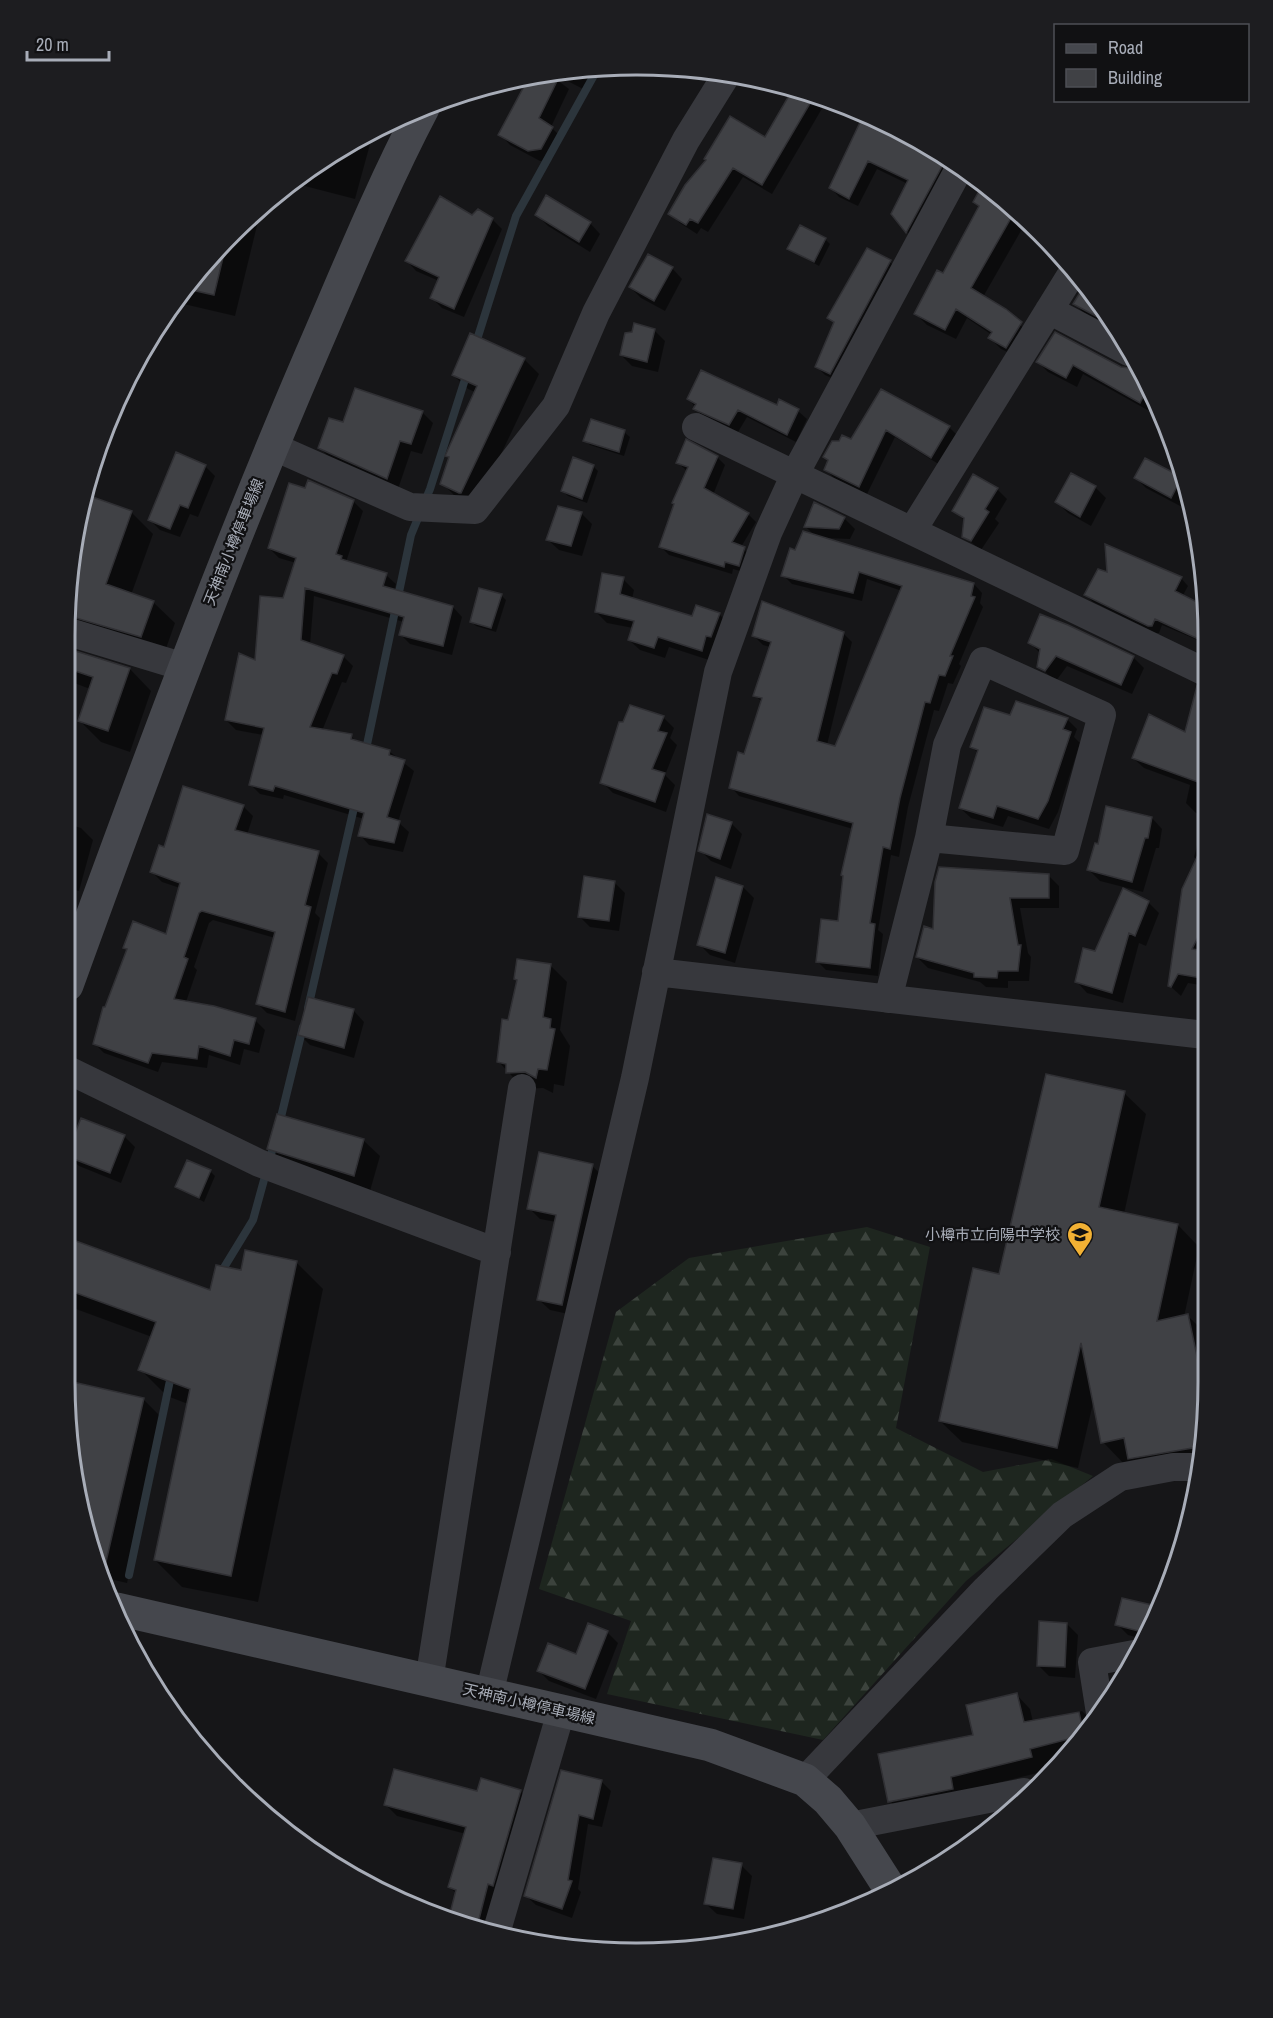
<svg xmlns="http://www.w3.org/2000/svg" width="1273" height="2018" viewBox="0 0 1273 2018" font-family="'Archivo Narrow','Noto Sans JP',sans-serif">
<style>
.forest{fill:url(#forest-firs)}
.shadow{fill:#0007}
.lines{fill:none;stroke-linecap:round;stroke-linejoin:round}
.stream{stroke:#2c353c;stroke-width:8}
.building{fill:#404145;stroke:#303034;stroke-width:1.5}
.street{stroke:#37383d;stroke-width:28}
.secondary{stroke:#45474d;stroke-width:33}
.labels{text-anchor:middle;stroke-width:4.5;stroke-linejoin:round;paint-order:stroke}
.street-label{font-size:15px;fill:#a8adb8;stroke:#111113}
.poi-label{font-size:15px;fill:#a8adb8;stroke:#111113;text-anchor:end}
.rim{fill:none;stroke:#a8adb8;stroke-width:3}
</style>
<defs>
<pattern id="forest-firs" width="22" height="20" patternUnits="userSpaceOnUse" patternTransform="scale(1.5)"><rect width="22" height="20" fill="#1e261f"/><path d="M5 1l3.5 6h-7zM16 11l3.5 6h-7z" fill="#3c433d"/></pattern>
</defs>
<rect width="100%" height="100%" fill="#161618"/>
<!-- forest -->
<path class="forest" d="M 867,1227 L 930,1247 L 896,1428 L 983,1472 L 1051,1459 L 1093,1476 L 966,1581 L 823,1740 L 607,1694 L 631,1621 L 539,1589 L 616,1312 L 689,1258 Z"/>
<!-- shadow -->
<path class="shadow" d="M 594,68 L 583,89 L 556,75 L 562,69 Z
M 548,73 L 569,89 L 551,127 L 563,139 L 552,159 L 540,161 L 510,145 L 500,134 L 524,89 L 513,81 Z
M 795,88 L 827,100 L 772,194 L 743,177 L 708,232 L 701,228 L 697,234 L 680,223 L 670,213 L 766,139 Z
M 866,115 L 894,127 L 899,131 L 895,138 L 929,155 L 931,149 L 957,165 L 915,241 L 893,214 L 908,184 L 877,169 L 858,206 L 839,197 L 831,188 Z
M 369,133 L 372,137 L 355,199 L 293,183 L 351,141 Z
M 985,183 L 1026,222 L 983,297 L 1032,334 L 1018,357 L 1001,349 L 990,338 L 992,335 L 967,318 L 956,339 L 927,325 L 916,314 L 943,275 L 980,207 L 975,202 Z
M 262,205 L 235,316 L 175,302 L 183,288 Z
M 537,215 L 590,223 L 600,234 L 590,252 L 548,226 Z
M 473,217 L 492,219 L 502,229 L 464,317 L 442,308 L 432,298 L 439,281 L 416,271 L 407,261 Z
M 825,239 L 830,244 L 819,266 L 789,249 Z
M 867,250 L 890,262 L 898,270 L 838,381 L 825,375 L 817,367 L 835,324 L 829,318 Z
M 672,268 L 682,279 L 665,311 L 641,298 L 630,287 Z
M 1085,287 L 1113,328 L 1085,314 L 1075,304 Z
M 654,330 L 665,341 L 658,372 L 632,366 L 621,355 Z
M 524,359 L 539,374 L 476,507 L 457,498 L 442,483 L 450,458 L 447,455 L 475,392 L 468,389 L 453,375 Z
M 1038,362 L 1138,368 L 1149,383 L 1156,401 L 1151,412 L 1083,374 L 1077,387 L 1048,372 Z
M 882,391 L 949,427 L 958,436 L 940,465 L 895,437 L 867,494 L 834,478 L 826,470 L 829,461 L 825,457 L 852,441 Z
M 689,399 L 777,407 L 780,401 L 798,411 L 807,419 L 796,442 L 747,417 L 738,432 L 703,418 Z
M 422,412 L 433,423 L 422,454 L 411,451 L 398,489 L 331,459 L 320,448 L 344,424 Z
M 624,432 L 630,437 L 624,456 L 590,445 L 585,440 Z
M 717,457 L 725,465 L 713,495 L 748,514 L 756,522 L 741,547 L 752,556 L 747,573 L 733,569 L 732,574 L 669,555 L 661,547 L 687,471 L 678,463 Z
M 1145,460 L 1181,478 L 1188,484 L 1190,493 L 1182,507 L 1146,488 L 1136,478 Z
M 205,466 L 215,476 L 198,517 L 190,514 L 180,537 L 160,530 L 150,520 Z
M 593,466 L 598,471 L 587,503 L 568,496 L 563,491 Z
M 1095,487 L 1106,498 L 1091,526 L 1068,513 L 1057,502 Z
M 997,489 L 1007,499 L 995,519 L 999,523 L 981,550 L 963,536 L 965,521 L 954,511 Z
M 353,501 L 363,511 L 346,562 L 386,575 L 396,584 L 394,591 L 453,607 L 462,617 L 452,655 L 410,644 L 400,634 L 404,622 L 314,596 L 310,645 L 343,656 L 353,666 L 346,683 L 342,682 L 322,731 L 351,736 L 358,743 L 389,751 L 414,771 L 398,822 L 409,832 L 403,852 L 369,845 L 360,835 L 364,819 L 284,795 L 283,799 L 260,794 L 250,784 L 263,735 L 236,730 L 226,720 L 256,662 L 284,600 L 296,563 L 279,558 L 269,548 Z
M 131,512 L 153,534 L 131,595 L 153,602 L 175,623 L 163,657 L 80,641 L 74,650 L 74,652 L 130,669 L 151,691 L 130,752 L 101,742 L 79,720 L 90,689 L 69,681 L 69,562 Z
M 581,513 L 592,524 L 582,556 L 559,550 L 548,540 Z
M 844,518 L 855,529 L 850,539 L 823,538 L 974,584 L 982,593 L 980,603 L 983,607 L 959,664 L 961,666 L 953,684 L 948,683 L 939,711 L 934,710 L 908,807 L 899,857 L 891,855 L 878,930 L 883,934 L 878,976 L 826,970 L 817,961 L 839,923 L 853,829 L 739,796 L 731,787 L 745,756 L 762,702 L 755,695 L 770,647 L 763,645 L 754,636 L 843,633 L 852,642 L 827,745 L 836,748 L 902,591 L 867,579 L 862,601 L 792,584 L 783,575 L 796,552 L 816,537 L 806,527 Z
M 1109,574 L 1181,578 L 1188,586 L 1182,597 L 1207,609 L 1207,644 L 1162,625 L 1159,633 L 1156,633 L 1093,602 L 1086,595 Z
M 623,579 L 634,590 L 632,599 L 693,618 L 719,614 L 730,625 L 712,661 L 669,647 L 665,658 L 640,650 L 629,640 L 633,628 L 607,623 L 596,612 Z
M 501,595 L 506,600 L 496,632 L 476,626 L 471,621 Z
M 1030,643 L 1133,657 L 1144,668 L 1132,694 L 1067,666 L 1056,681 L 1039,667 L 1041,654 Z
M 663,717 L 674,728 L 670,738 L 677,745 L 665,775 L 675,785 L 666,812 L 613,793 L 602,782 Z
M 1011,717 L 1067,719 L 1077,729 L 1074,737 L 1080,743 L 1058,812 L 1049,829 L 1008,816 L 1003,827 L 971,818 L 960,808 L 978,753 L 971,746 Z
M 1198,739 L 1207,748 L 1201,771 L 1207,772 L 1206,986 L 1188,983 L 1181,996 L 1170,986 L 1197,860 L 1194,857 L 1205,815 L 1196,813 L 1186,803 L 1190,785 L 1144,768 L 1133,758 Z
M 243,806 L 253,816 L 247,835 L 318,853 L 328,863 L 315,913 L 320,918 L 295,1021 L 267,1013 L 257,1003 L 275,938 L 213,920 L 209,923 L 194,967 L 197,970 L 186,1002 L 255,1020 L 265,1030 L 259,1053 L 244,1049 L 240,1065 L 209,1055 L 207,1068 L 162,1062 L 158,1072 L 104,1053 L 94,1043 L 128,951 L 125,947 L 167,936 L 180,888 L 162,882 L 152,872 L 165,849 Z
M 1152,818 L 1162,829 L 1159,848 L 1156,848 L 1143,892 L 1100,881 L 1089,870 L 1099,845 Z
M 731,823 L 742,834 L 731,869 L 711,861 L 700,850 Z
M 68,824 L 81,828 L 93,840 L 79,891 L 67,888 Z
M 1048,875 L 1059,886 L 1059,908 L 1020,908 L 1028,953 L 1031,957 L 1029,981 L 1008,981 L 1008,988 L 986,987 L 980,982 L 928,968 L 917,957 L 935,931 Z
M 614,882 L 625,893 L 619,931 L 590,927 L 579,916 Z
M 743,887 L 754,898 L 735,963 L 710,955 L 699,944 Z
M 1148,902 L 1159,913 L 1146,946 L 1139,943 L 1123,1003 L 1087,993 L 1077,982 L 1095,953 Z
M 550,965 L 567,982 L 560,1030 L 570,1046 L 564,1086 L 554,1084 L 553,1093 L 543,1088 L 524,1089 L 498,1061 L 509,1021 Z
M 354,1011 L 364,1022 L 354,1058 L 310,1045 L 299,1034 Z
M 1124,1093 L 1146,1114 L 1124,1214 L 1178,1225 L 1199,1247 L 1184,1317 L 1188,1316 L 1204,1332 L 1204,1456 L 1124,1464 L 1103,1442 L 1094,1399 L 1078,1468 L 962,1442 L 940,1421 L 1000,1275 Z
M 124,1136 L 135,1147 L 121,1183 L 79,1166 L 68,1156 Z
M 363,1140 L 380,1156 L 370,1191 L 285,1164 L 269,1148 Z
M 592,1166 L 603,1176 L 573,1315 L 550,1310 L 539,1300 L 556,1222 L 540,1219 L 529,1208 Z
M 210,1171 L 215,1176 L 204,1202 L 177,1187 Z
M 65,1239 L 212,1292 L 242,1272 L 296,1262 L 323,1289 L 258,1602 L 182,1587 L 155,1560 L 188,1404 L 167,1396 L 140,1369 L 152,1337 L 65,1305 Z
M 65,1382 L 143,1399 L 165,1421 L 127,1583 L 101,1577 L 95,1565 Z
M 1123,1600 L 1160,1609 L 1143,1639 L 1128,1635 L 1117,1624 Z
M 1067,1624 L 1078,1635 L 1075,1678 L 1049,1676 L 1038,1665 Z
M 607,1632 L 618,1643 L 596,1699 L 549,1681 L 538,1670 L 576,1656 Z
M 1016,1694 L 1030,1709 L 1033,1722 L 1082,1711 L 1094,1723 L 1058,1760 L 1044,1764 L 1046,1771 L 964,1791 L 904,1815 L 890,1801 L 974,1736 Z
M 562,1772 L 601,1781 L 611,1791 L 602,1827 L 588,1824 L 578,1889 L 581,1892 L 572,1918 L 536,1905 L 526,1896 Z
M 520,1791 L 531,1802 L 490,1929 L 452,1923 L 450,1922 L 457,1894 L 449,1887 L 466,1834 L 397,1816 L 386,1805 L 478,1793 Z
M 741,1865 L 752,1876 L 744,1919 L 717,1914 L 706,1904 Z"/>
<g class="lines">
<!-- stream -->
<path class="stream" d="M 475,346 L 516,216 L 598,68
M 365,754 L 411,535 L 430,489 L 468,370
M 308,1008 L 356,799
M 279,1125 L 303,1027
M 220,1274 L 253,1220 L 275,1140
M 129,1575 L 172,1371"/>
</g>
<!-- building -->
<path class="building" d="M 563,69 L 539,118 L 553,127 L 541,149 L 528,151 L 498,135 L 529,77 Z
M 794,87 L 815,95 L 762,185 L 733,168 L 698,223 L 690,219 L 686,225 L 668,214 L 685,185 L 706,160 L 704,159 L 730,116 L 765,137 Z
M 864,114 L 889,124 L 885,132 L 928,153 L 930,148 L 946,159 L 906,233 L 891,214 L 908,180 L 868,161 L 849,199 L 829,188 Z
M 984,182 L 1015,211 L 971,288 L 1006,309 L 1022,322 L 1006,348 L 988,338 L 992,332 L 956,309 L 945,330 L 914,314 L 937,270 L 943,273 L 979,206 L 973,202 Z
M 546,195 L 591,222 L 579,242 L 535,215 Z
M 440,196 L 472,215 L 478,209 L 493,218 L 454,309 L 430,298 L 439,277 L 405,261 Z
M 800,225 L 826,238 L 814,262 L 787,249 Z
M 227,241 L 214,295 L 183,288 Z
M 867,248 L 891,260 L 830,374 L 815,367 L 834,322 L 827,318 Z
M 648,254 L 673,267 L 654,301 L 629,287 Z
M 1084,286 L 1097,305 L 1109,323 L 1073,304 Z
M 634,323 L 655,329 L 647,362 L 620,355 L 625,333 L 632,332 Z
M 1055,332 L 1121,367 L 1130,368 L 1138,366 L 1150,384 L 1140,403 L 1073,365 L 1066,378 L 1036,362 Z
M 470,333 L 525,358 L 461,493 L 459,493 L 440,484 L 449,457 L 445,456 L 477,386 L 452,375 Z
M 701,370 L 777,405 L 779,399 L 799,409 L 787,435 L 738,410 L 729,425 L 693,409 L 696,404 L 687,399 Z
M 355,388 L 423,411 L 411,444 L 400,441 L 387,479 L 318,448 L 329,418 L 343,422 Z
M 881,389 L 950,426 L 931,458 L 886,430 L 859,487 L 824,470 L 828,460 L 823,457 L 832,441 L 839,441 L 842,435 L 851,439 Z
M 591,419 L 625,430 L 619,452 L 583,441 Z
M 686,439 L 718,456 L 704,488 L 749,513 L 732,542 L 745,547 L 739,566 L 725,562 L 724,567 L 659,547 L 674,504 L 672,503 L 688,467 L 676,463 Z
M 176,452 L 206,465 L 188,508 L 180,505 L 170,529 L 148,520 Z
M 573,457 L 594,465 L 582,499 L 561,491 Z
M 1145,458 L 1182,477 L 1171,498 L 1134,478 Z
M 1071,473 L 1096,486 L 1080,517 L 1055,502 Z
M 973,474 L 998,488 L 985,509 L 989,512 L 971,541 L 962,537 L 964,518 L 952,511 Z
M 308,480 L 354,500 L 336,554 L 342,556 L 341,559 L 387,573 L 383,586 L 453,606 L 443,646 L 399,635 L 404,617 L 305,588 L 301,640 L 344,655 L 337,674 L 332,673 L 310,727 L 352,734 L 351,739 L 390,750 L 389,755 L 405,760 L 387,817 L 400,821 L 394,843 L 358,836 L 364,813 L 275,786 L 273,791 L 249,785 L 264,728 L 225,720 L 239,653 L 255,660 L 260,596 L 283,598 L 296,558 L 268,548 L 289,483 L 305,488 Z
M 87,495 L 132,511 L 106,584 L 154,601 L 141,637 L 69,616 L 69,562 Z
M 814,502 L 845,517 L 839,529 L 804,527 Z
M 558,506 L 582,512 L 571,546 L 546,540 Z
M 803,531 L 974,583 L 971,596 L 975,597 L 950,656 L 953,656 L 945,676 L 939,675 L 930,703 L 925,702 L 900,798 L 890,849 L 883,847 L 870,923 L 875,924 L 870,968 L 816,962 L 821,919 L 838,921 L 843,876 L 841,875 L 853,823 L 729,788 L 738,752 L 744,754 L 762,698 L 753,696 L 771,642 L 752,636 L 762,601 L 844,632 L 817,741 L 835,746 L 902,586 L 859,572 L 853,593 L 781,576 L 790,548 L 795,550 Z
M 1105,544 L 1182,577 L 1175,591 L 1207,607 L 1207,643 L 1155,619 L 1152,626 L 1148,626 L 1084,595 L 1098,569 L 1107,572 Z
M 602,573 L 624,577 L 620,594 L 692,616 L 696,605 L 720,613 L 711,637 L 706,636 L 702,651 L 658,637 L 654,648 L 628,640 L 634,621 L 595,612 Z
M 479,588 L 502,594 L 491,628 L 470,622 Z
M 1040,614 L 1068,625 L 1134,656 L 1121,685 L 1056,656 L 1045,671 L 1037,667 L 1040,649 L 1028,643 Z
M 69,649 L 130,668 L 108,731 L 78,721 L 93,677 L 69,669 Z
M 1197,686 L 1207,689 L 1206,785 L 1132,758 L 1149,714 L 1185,732 Z
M 1016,701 L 1068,718 L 1063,729 L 1071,732 L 1048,801 L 1038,819 L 997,806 L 993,818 L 959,808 L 978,750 L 970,747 L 984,707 L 1010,715 Z
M 630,705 L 664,716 L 658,731 L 667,733 L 652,769 L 665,773 L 655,802 L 600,783 L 619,722 L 623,722 Z
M 183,786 L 244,805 L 235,830 L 319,851 L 305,905 L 311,907 L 285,1012 L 256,1004 L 275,932 L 202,911 L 199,913 L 184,957 L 188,959 L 174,999 L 214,1006 L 256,1018 L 249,1044 L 234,1040 L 230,1056 L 199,1046 L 197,1059 L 152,1053 L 148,1063 L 93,1044 L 103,1007 L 105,1007 L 127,949 L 123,948 L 133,921 L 166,934 L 180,883 L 150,872 L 159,845 L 164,847 Z
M 1106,806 L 1152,817 L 1148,838 L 1145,838 L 1132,882 L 1087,870 L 1095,843 L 1098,844 Z
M 707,814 L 732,822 L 720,859 L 698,851 Z
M 1206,838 L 1206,921 L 1192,949 L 1206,951 L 1201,978 L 1178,974 L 1171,987 L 1168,986 L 1182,889 Z
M 939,867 L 1049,874 L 1049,898 L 1010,898 L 1018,945 L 1021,945 L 1018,971 L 998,971 L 997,978 L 974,977 L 974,973 L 916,957 L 924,926 L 933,929 L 935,882 Z
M 584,876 L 615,881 L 609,921 L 578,917 Z
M 716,877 L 743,886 L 725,953 L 697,945 Z
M 1123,888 L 1149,901 L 1135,936 L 1129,933 L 1112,993 L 1075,982 L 1083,948 L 1095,951 Z
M 517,959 L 551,964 L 543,1017 L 551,1019 L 550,1028 L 555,1029 L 547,1070 L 538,1069 L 536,1078 L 525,1072 L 506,1073 L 506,1064 L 497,1062 L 502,1019 L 508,1020 L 517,980 L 514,979 Z
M 308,997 L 354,1009 L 344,1048 L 298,1035 Z
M 1046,1074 L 1125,1091 L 1099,1207 L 1178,1224 L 1157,1321 L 1188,1314 L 1204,1389 L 1204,1446 L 1128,1459 L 1124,1438 L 1101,1443 L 1081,1343 L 1057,1448 L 939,1421 L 973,1268 L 999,1274 Z
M 277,1114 L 364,1139 L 354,1176 L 267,1149 Z
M 81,1118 L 125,1135 L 110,1173 L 66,1156 Z
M 539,1152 L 593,1164 L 562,1305 L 537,1300 L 556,1215 L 527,1209 Z
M 187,1160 L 211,1170 L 199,1198 L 175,1187 Z
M 65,1237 L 210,1290 L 216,1265 L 241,1270 L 245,1250 L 297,1261 L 231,1576 L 154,1560 L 190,1389 L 138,1370 L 156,1322 L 65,1289 Z
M 64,1380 L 144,1398 L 102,1579 L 95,1565 Z
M 1122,1598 L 1161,1607 L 1146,1633 L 1115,1625 Z
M 1039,1621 L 1067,1623 L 1065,1667 L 1037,1666 Z
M 588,1623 L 608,1631 L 585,1689 L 537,1671 L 548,1643 L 576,1654 Z
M 1017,1693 L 1024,1722 L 1079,1712 L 1084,1735 L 1030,1749 L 1032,1757 L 951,1777 L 953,1789 L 888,1802 L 878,1754 L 973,1735 L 966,1705 Z
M 394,1769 L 477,1791 L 481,1778 L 521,1790 L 493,1886 L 488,1884 L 477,1927 L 448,1921 L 456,1890 L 448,1887 L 466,1827 L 384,1805 Z
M 561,1770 L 602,1780 L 593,1819 L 579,1815 L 568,1880 L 572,1881 L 562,1909 L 524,1896 Z
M 713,1858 L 742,1863 L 733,1909 L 704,1904 Z"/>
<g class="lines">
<!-- street -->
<path class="street" d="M 1049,310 L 1129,352
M 696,427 L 1207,673
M 272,446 L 410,507 L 475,510 L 556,406 L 596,313 L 686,140 L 727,74
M 912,531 L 1074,270
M 69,632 L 184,667
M 656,972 L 1205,1035
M 888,999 L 929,838 L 947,745 L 983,661 L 1102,715 L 1065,851 L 929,838
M 66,1069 L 259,1163 L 497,1252
M 429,1681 L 522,1088
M 489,1695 L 635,1078 L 718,672 L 768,533 L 795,474 L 960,167
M 1100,1713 L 1092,1662 L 1134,1654
M 805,1780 L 986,1589 L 1062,1515 L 1120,1477 L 1173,1467 L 1201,1467
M 850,1826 L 1024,1792
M 497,1930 L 561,1712"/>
<!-- secondary -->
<path class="secondary" d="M 67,985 C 144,773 222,562 311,355 C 347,272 381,188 423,108
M 117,1609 L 710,1745 L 805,1780 L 828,1800 L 850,1826 L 889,1887"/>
</g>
<!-- icons -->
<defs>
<symbol id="school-pin" viewBox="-11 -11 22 30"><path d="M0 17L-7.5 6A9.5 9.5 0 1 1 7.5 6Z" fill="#f2b134" stroke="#111113"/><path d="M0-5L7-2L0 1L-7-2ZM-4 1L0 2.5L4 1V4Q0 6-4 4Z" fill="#111"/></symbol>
</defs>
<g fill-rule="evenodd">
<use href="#school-pin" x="1065" y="1220" width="30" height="40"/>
</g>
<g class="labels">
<!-- street labels -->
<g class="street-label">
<text transform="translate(234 542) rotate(-68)" y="5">天神南小樽停車場線</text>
<text transform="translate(529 1704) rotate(13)" y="5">天神南小樽停車場線</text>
</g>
<!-- poi labels -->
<g class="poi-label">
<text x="1060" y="1240">小樽市立向陽中学校</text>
</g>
</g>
<!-- crop -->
<path d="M0 0H1273V2018H0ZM636 75H637A561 561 0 0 1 1198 636V1382A561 561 0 0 1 637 1943H636A561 561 0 0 1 75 1382V636A561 561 0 0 1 636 75Z" fill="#1d1d20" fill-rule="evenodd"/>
<path class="rim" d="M636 75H637A561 561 0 0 1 1198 636V1382A561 561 0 0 1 637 1943H636A561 561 0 0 1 75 1382V636A561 561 0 0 1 636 75Z"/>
<!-- legend -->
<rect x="1054" y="24" width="195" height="78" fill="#111113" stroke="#4d4f55" stroke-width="1.5"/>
<rect x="1066" y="44" width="30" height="9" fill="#45474d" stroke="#4d4f55" stroke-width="1.5"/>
<text x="1108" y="54" font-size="18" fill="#a8adb8">Road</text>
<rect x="1066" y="69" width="30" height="18" fill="#404145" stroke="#4d4f55" stroke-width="1.5"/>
<text x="1108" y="84" font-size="18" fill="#a8adb8">Building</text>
<!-- scale -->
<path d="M27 51v9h82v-9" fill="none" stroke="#a8adb8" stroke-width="3"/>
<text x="36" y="51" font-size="18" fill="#a8adb8" stroke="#111113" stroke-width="4.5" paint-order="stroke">20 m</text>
</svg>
